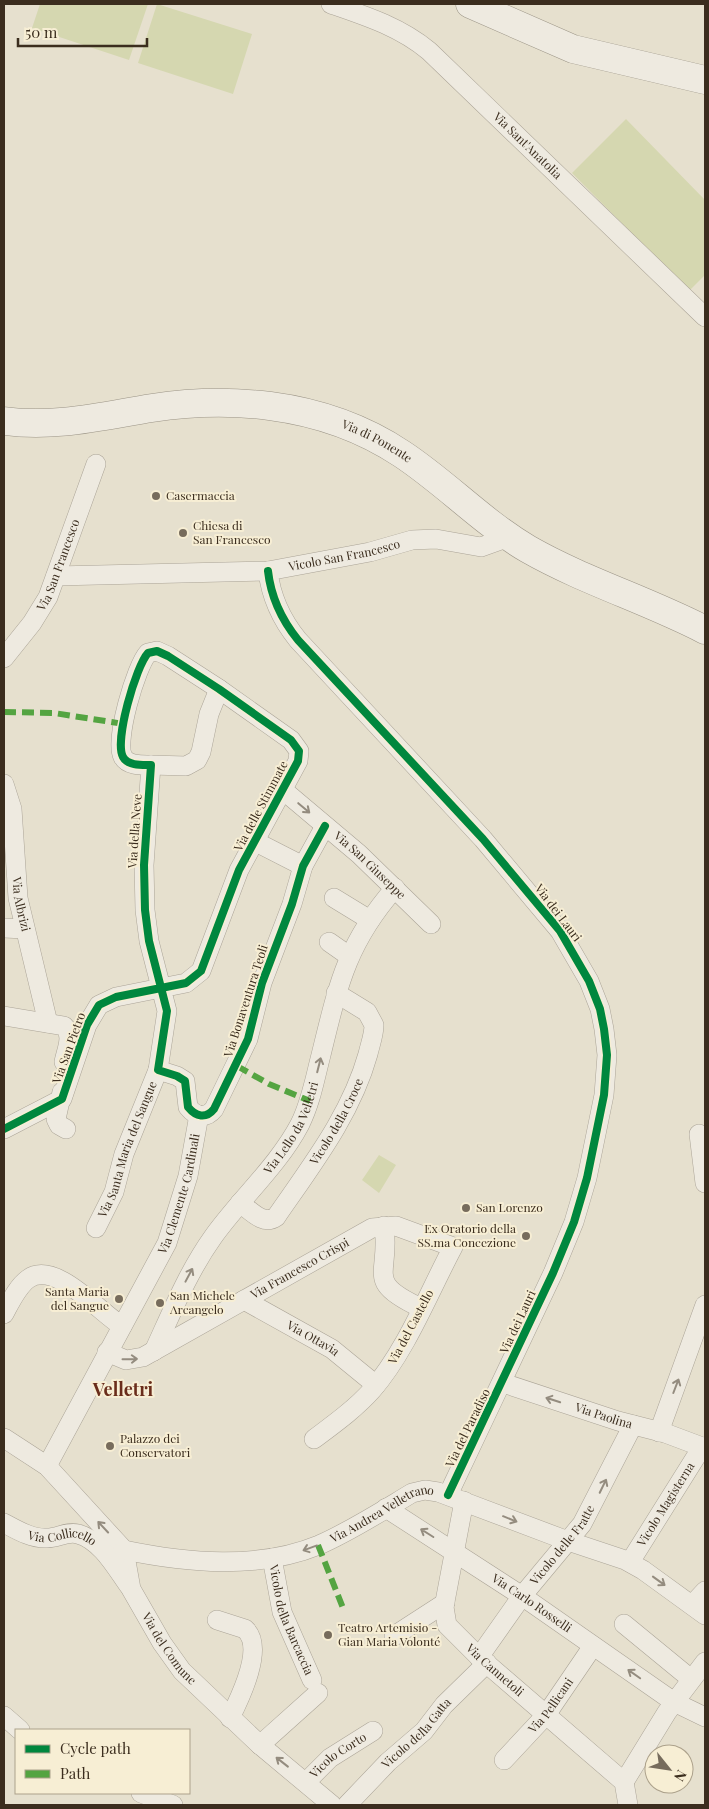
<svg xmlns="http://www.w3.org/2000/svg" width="709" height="1809" viewBox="0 0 709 1809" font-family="'Playfair Display',serif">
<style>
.green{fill:#d5d7b0}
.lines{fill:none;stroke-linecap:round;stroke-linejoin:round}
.street-casing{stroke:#aba497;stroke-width:20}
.secondary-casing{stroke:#9b9486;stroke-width:29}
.street{stroke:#eeeae0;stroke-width:19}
.secondary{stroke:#eeeae0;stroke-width:28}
.quiet{stroke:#54a441;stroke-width:6;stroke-dasharray:12 6;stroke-linecap:butt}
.cycleway-casing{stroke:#f7eed4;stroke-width:11}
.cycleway{stroke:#00873e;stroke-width:8}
.oneway{stroke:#948c7f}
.poi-dot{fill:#776c5c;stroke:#f7eed4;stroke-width:2}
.labels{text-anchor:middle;stroke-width:4;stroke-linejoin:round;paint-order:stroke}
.street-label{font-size:12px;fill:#3b2d1e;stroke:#f7eed4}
.poi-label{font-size:12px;fill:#3b2d1e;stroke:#f7eed4;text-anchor:start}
.district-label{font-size:18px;font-weight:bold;fill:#6a2d1b;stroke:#f7eed4}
</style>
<rect width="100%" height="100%" fill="#e6e0ce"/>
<!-- green -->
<path class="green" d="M 40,4 L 148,4 L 129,60 L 32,28 Z
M 157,4 L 252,34 L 233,94 L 138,63 Z
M 626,119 L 705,200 L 705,275 L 689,291 L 572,173 Z
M 379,1155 L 396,1165 L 379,1193 L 362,1180 Z"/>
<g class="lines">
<defs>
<g id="street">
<path id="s1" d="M 331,4 C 366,16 400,27 429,51 L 705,317"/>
<path d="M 268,571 C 271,598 281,619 298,640 L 483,839 L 560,931 L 589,981 L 600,1009 L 604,1029 L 607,1055 L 604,1095 L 587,1178 L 574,1222 L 553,1273 L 448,1495"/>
<path id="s2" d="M 56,576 L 268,571 L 370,552 L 412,540 L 436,539 L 481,547 L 509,537"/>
<path id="s3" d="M 4,658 L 32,623 L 48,597 L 96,464"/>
<path d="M 151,765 L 186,766 L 197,760 L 201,752 L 209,714 L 219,689"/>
<path id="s4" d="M 4,784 L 12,809 L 18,898 L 48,1023"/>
<path id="s5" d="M 283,790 L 359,854 L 431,924"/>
<path d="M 254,841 L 303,866"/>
<path d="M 334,898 L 370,920"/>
<path d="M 4,928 L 25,929"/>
<path d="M 329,942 L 349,956"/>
<path d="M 4,1016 L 64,1026 C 74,1035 66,1051 64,1062"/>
<path d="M 62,1092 L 56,1119 L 59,1125 L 66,1129"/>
<path d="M 4,1129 L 62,1099 L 87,1025 L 99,1005 L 116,997 L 186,983 L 201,971 L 239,870 L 298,761 L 299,751 L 291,740 L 219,689 L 168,656 L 157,651 L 148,653 C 136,666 114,741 123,757 C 128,766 142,765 151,765 L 144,865 L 145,910 L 149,941 L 167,1011 L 158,1070 L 177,1076 L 185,1081 L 188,1107 C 196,1117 206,1119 214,1109 L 248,1039 L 262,983 L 292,904 L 303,866 L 325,826"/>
<path d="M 699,1134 L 705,1183"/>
<path id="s6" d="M 240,1203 C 250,1210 263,1226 276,1217 C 311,1166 351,1115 368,1054 C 370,1045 374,1035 374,1025 L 367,1012 L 336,993"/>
<path d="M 384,1226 C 391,1275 363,1281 421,1308"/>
<path id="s7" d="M 96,1228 L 114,1192 L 124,1154 L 158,1070"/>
<path id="s8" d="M 244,1300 L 332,1349 L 376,1385"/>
<path d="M 4,1314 C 10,1303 17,1287 28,1279 C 55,1259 101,1314 122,1326"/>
<path id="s9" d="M 154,1351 C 172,1312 188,1272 213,1237 C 240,1199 278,1166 300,1124 C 311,1102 315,1078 321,1055 C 338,986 346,944 395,888"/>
<path id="s10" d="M 107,1352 L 126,1360 L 143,1357 L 372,1228 L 396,1226 L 453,1247 C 429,1292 406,1351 372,1390 C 355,1409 334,1424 314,1439"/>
<path id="s11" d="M 503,1383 L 618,1421 L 665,1433 L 705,1448"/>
<path d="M 659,1432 L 705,1305"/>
<path id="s12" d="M 4,1438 L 47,1466 L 124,1550 L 131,1589 L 162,1643 L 182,1671 L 260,1745 L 332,1805"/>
<path id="s13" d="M 47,1466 L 167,1243 L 188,1176 L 199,1115"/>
<path id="s14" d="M 464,1501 L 444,1607 L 447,1625 L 479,1657 L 624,1782 L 628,1805"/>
<path id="s15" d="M 386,1508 L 522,1596 L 674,1702 L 705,1717"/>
<path id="s16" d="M 4,1523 C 17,1530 32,1539 47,1538 C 58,1538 67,1531 78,1534 C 101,1540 116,1568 129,1586"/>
<path id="s17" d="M 124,1550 C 187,1563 258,1570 319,1545 C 351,1531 382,1511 412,1493 L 425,1490 L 438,1492 L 568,1541 L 625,1560 L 643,1570 L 705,1615"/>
<path id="s18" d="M 272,1558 L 282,1612 L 312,1680"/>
<path id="s19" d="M 630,1562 L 702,1447"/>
<path d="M 692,1605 L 705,1591"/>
<path d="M 217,1620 L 245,1629 C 265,1647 240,1698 230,1718"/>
<path d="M 624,1624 L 691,1679"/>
<path d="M 394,1636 L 445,1603"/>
<path id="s20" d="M 479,1657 L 522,1596 L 582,1524 L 633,1425"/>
<path d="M 4,1716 L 20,1730"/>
<path d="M 260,1745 L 318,1693"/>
<path id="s21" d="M 504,1760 L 546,1715 L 593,1646"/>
<path id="s22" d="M 306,1782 L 330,1758 L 373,1731"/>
<path d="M 624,1782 L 667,1712 L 705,1662"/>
<path d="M 141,1793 L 173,1805"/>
<path id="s23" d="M 347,1805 L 388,1762 L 424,1731 L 444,1705 L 487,1663"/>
</g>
<g id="secondary">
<path d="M 470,4 L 573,49 L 705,80"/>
<path id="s24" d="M 4,421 C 55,428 102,416 152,408 C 191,402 231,401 270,406 C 316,412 363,428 402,454 C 446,483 482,522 528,549 C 584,581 647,600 705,630"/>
</g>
</defs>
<!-- street casing -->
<use href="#street" class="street-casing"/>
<!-- secondary casing -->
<use href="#secondary" class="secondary-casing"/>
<!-- street -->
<use href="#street" class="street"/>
<!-- secondary -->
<use href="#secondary" class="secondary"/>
<!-- quiet -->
<path class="quiet" d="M 4,712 L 54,713 L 124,724
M 237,1066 L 269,1084 L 310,1101
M 318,1545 L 343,1608"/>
<defs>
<path id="cycleway" d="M 268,571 C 271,598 281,619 298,640 L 483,839 L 560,931 L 589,981 L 600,1009 L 604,1029 L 607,1055 L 604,1095 L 587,1178 L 574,1222 L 553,1273 L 448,1495
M 4,1129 L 62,1099 L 87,1025 L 99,1005 L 116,997 L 186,983 L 201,971 L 239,870 L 298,761 L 299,751 L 291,740 L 219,689 L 168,656 L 157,651 L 148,653 C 136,666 114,741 123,757 C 128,766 142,765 151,765 L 144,865 L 145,910 L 149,941 L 167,1011 L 158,1070 L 177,1076 L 185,1081 L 188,1107 C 196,1117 206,1119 214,1109 L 248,1039 L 262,983 L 292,904 L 303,866 L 325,826"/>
</defs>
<!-- cycleway casing -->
<use href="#cycleway" class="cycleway-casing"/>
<!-- cycleway -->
<use href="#cycleway" class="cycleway"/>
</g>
<!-- one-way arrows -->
<defs><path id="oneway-shaft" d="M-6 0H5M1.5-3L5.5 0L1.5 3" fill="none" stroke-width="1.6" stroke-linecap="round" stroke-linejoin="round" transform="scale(1.25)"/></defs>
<g class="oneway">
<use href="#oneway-shaft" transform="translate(304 808) rotate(40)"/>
<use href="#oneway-shaft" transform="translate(319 1065) rotate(-76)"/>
<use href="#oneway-shaft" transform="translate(189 1275) rotate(-62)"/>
<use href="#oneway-shaft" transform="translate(130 1359) rotate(-1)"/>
<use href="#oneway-shaft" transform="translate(676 1386) rotate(-69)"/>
<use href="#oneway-shaft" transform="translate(553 1400) rotate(-162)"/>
<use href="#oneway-shaft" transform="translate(603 1486) rotate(-64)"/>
<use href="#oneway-shaft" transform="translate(510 1519) rotate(22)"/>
<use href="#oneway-shaft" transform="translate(103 1527) rotate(-133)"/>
<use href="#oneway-shaft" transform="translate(427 1533) rotate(-148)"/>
<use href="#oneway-shaft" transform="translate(310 1548) rotate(160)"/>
<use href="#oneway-shaft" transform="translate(659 1581) rotate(36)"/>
<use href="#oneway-shaft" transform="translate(634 1674) rotate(-145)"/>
<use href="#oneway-shaft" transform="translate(282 1762) rotate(-142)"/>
</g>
<!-- markers -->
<g class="poi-dot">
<circle cx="156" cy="496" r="5"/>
<circle cx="183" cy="533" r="5"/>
<circle cx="466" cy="1208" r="5"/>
<circle cx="526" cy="1236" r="5"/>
<circle cx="119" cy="1299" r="5"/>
<circle cx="160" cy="1303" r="5"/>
<circle cx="110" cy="1446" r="5"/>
<circle cx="328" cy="1635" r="5"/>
</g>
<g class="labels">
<!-- street labels -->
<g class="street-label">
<text dy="4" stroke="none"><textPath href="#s1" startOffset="246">Via Sant'Anatolia</textPath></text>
<text dy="4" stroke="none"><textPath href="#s24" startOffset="381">Via di Ponente</textPath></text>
<text dy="4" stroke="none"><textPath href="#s2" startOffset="290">Vicolo San Francesco</textPath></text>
<text dy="4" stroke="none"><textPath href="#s3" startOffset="109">Via San Francesco</textPath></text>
<text transform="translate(261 806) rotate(-62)" y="4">Via delle Stimmate</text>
<text transform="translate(135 831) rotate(-86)" y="4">Via della Neve</text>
<text dy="4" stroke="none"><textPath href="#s5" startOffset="115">Via San Giuseppe</textPath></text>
<text dy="4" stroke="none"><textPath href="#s4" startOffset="122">Via Albrizi</textPath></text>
<text transform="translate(558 913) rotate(53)" y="4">Via dei Lauri</text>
<text transform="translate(246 1001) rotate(-72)" y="4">Via Bonaventura Teoli</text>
<text transform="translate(69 1048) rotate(-70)" y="4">Via San Pietro</text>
<text dy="4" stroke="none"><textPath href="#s6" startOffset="155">Vicolo della Croce</textPath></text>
<text dy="4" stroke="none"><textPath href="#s9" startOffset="264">Via Lello da Velletri</textPath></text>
<text dy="4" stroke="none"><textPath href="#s7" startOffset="85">Via Santa Maria del Sangue</textPath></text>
<text dy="4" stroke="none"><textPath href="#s13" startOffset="304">Via Clemente Cardinali</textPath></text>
<text dy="4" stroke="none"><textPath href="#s10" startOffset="218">Via Francesco Crispi</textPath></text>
<text transform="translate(518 1322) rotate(-65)" y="4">Via dei Lauri</text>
<text transform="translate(411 1327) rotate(-62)" y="4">Via del Castello</text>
<text dy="4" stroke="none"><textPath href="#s8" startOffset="79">Via Ottavia</textPath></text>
<text dy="4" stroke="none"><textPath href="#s11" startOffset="106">Via Paolina</textPath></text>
<text transform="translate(468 1428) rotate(-64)" y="4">Via del Paradiso</text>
<text dy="4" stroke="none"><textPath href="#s19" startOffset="68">Vicolo Magisterna</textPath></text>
<text dy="4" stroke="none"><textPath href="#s17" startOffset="269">Via Andrea Velletrano</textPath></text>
<text dy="4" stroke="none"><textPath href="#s16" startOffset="62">Via Collicello</textPath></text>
<text dy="4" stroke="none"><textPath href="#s20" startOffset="140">Vicolo delle Fratte</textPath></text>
<text dy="4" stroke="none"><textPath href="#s15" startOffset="174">Via Carlo Rosselli</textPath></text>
<text dy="4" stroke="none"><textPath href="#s18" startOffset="65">Vicolo della Barcaccia</textPath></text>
<text dy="4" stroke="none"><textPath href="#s12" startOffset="276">Via del Comune</textPath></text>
<text dy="4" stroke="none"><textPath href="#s14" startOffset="192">Via Cannetoli</textPath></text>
<text dy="4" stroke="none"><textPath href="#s21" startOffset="72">Via Pellicani</textPath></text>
<text dy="4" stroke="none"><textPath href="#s23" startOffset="100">Vicolo della Gatta</textPath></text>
<text dy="4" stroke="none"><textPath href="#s22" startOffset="42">Vicolo Corto</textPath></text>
</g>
<!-- poi labels -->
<g class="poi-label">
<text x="166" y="500">Casermaccia</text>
<text x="193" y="530">Chiesa di<tspan x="193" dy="14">San Francesco</tspan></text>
<text x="476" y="1212">San Lorenzo</text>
<text x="516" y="1233" text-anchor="end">Ex Oratorio della<tspan x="516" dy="14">SS.ma Concezione</tspan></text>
<text x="109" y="1296" text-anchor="end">Santa Maria<tspan x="109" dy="14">del Sangue</tspan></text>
<text x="170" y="1300">San Michele<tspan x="170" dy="14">Arcangelo</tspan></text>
<text x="120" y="1443">Palazzo dei<tspan x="120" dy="14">Conservatori</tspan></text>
<text x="338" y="1632">Teatro Artemisio -<tspan x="338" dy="14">Gian Maria Volonté</tspan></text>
</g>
<!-- district labels -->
<g class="district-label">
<text x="123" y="1396">Velletri</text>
</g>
</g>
<!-- border -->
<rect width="709" height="1809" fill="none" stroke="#3b2d1e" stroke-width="10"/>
<!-- legend -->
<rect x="15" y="1729" width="175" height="65" fill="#f7eed4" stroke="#aca18b"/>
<rect x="25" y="1745" width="25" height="8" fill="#00873e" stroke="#aca18b"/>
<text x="60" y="1754" font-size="15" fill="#3b2d1e">Cycle path</text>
<rect x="25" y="1770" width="25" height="8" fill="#54a441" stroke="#aca18b"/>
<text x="60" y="1779" font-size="15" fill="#3b2d1e">Path</text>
<!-- north arrow -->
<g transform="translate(669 1769) rotate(120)"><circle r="24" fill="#f7eed4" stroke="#aca18b"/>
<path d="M0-4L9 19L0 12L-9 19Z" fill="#776c5c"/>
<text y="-8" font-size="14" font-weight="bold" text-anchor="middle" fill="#3b2d1e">N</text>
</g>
<!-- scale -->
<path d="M18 38v8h129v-8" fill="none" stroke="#3b2d1e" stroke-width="2.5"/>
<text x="25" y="38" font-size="15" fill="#3b2d1e" stroke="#f7eed4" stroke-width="4" paint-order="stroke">50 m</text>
</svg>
